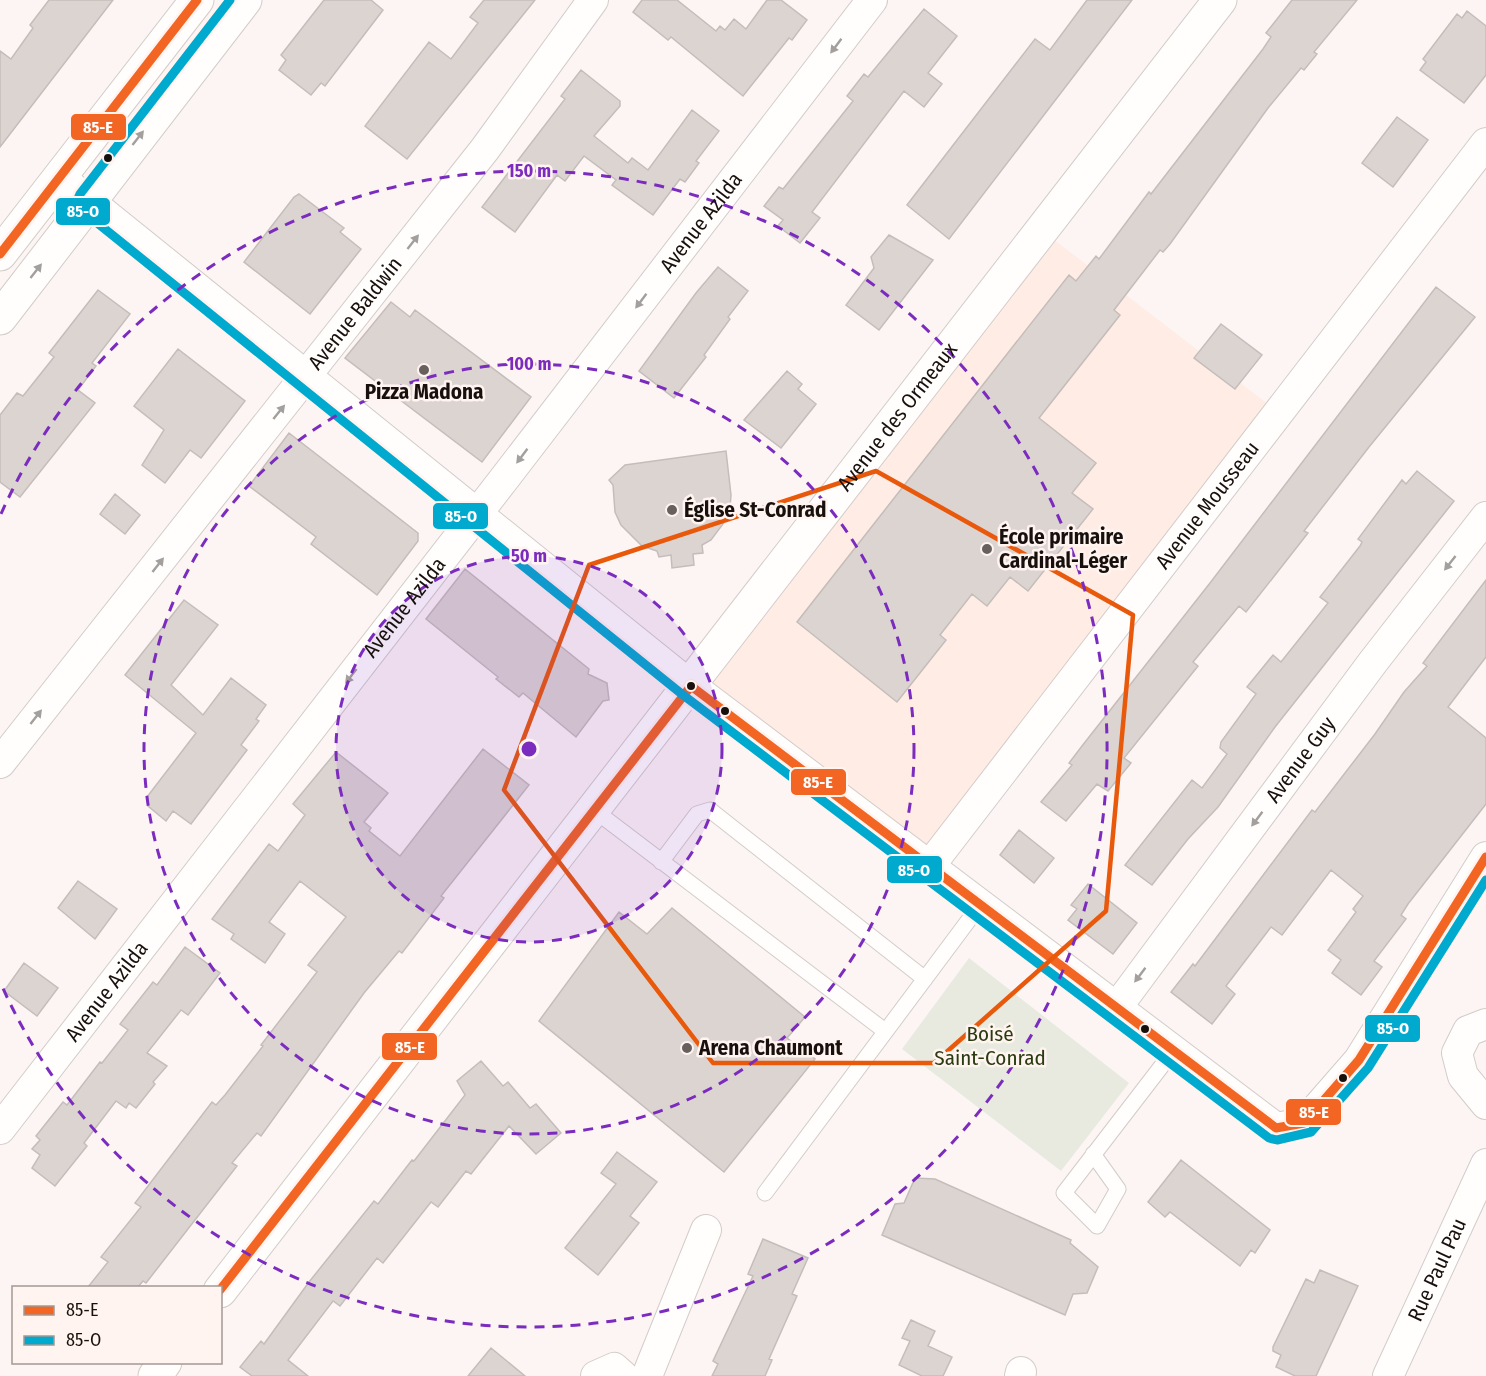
<svg xmlns="http://www.w3.org/2000/svg" width="1486" height="1376" viewBox="0 0 1486 1376" font-family="'Fira Sans Condensed',sans-serif">
<style>
.built{fill:#feece5}
.green{fill:#e8eae0}
.building{fill:#dcd4d1;stroke:#c4bdba;stroke-width:1.5}
.lines{fill:none;stroke-linecap:round;stroke-linejoin:round}
.lane-casing{stroke:#d3ccc9;stroke-width:17}
.street-casing{stroke:#d3ccc9;stroke-width:32}
.secondary-casing{stroke:#d3ccc9;stroke-width:35}
.lane{stroke:#fffefd;stroke-width:15}
.street{stroke:#fffefd;stroke-width:30}
.secondary{stroke:#fffefd;stroke-width:33}
.bus-1-casing{stroke:#fff4f0;stroke-width:14}
.bus-2-casing{stroke:#fff4f0;stroke-width:14}
.bus-1{stroke:#f26522;stroke-width:9}
.bus-2{stroke:#00a9ce;stroke-width:9}
.oneway{fill:#a39f9d}
.marked{fill:none;stroke:#e8590c;stroke-width:4.5;stroke-linejoin:round}
.ring{fill:none;stroke:#7b2cbf;stroke-width:3;stroke-dasharray:10 8}
.bus-dot{fill:#18100c;stroke:#fff4f0;stroke-width:2}
.poi-dot{fill:#68605d;stroke:#fff4f0;stroke-width:2}
.labels{text-anchor:middle;stroke-width:5;stroke-linejoin:round;paint-order:stroke}
.street-label{font-size:21px;fill:#18100c;stroke:#fff4f0}
.poi-label{font-size:21px;font-weight:bold;fill:#18100c;stroke:#fff4f0;text-anchor:start}
.park-label{font-size:21px;fill:#293b10;stroke:#fff4f0}
.centre{fill:#7b2cbf;stroke:#fff4f0;stroke-width:3}
.ring-label{font-size:18px;text-anchor:middle;font-weight:bold;fill:#7b2cbf;stroke:#fff4f0;stroke-width:5;stroke-linejoin:round;paint-order:stroke}
.line-badge{stroke:#fff4f0;stroke-width:2}
.badge-label{font-size:16px;text-anchor:middle;font-weight:bold;fill:#fff}
</style>
<rect width="100%" height="100%" fill="#fcf5f4"/>
<!-- built -->
<path class="built" d="M 1044,232 L 1277,411 L 923,865 L 701,688 Z"/>
<!-- green -->
<path class="green" d="M 969,958 L 1129,1083 L 1061,1171 L 902,1049 Z"/>
<!-- building -->
<path class="building" d="M 49,0 L 113,0 L 0,147 L 0,51 L 11,59 L 33,28 L 30,25 Z
M 324,0 L 371,0 L 383,10 L 325,86 L 321,83 L 311,95 L 279,70 L 286,60 L 281,55 Z
M 484,0 L 535,0 L 407,159 L 365,126 L 429,42 L 451,59 L 478,23 L 470,17 Z
M 642,0 L 677,0 L 716,31 L 720,26 L 725,30 L 734,19 L 746,29 L 767,0 L 781,0 L 807,20 L 792,40 L 789,38 L 743,96 L 671,37 L 668,40 L 633,12 Z
M 1087,0 L 1132,0 L 949,239 L 907,205 L 1035,39 L 1050,50 Z
M 1292,0 L 1357,0 L 1314,52 L 1317,54 L 1304,70 L 1301,68 L 1268,108 L 1170,244 L 1163,252 L 1160,250 L 1114,310 L 1120,315 L 1039,418 L 1096,463 L 1072,493 L 1093,509 L 1028,591 L 1010,577 L 987,606 L 972,594 L 940,635 L 946,640 L 897,702 L 797,622 L 1069,275 L 1076,281 L 1096,256 L 1099,259 L 1149,192 L 1151,194 L 1263,49 L 1271,37 L 1266,33 Z
M 924,9 L 957,36 L 928,73 L 942,84 L 924,107 L 904,91 L 812,212 L 820,218 L 800,243 L 778,226 L 783,220 L 764,206 L 779,187 L 783,189 L 853,101 L 847,96 L 864,74 L 868,77 Z
M 1467,11 L 1486,26 L 1486,75 L 1464,103 L 1420,70 L 1426,62 L 1423,59 L 1457,14 L 1462,18 Z
M 581,70 L 620,101 L 620,106 L 594,136 L 628,163 L 632,158 L 648,170 L 692,110 L 719,131 L 696,161 L 699,163 L 685,182 L 680,179 L 653,215 L 612,185 L 616,180 L 584,156 L 565,181 L 557,175 L 515,232 L 482,207 L 565,99 L 561,96 Z
M 1397,117 L 1428,140 L 1393,187 L 1362,163 Z
M 299,194 L 344,228 L 340,232 L 361,249 L 310,314 L 244,262 L 294,197 Z
M 889,235 L 933,260 L 879,330 L 846,305 L 874,268 L 871,257 Z
M 718,267 L 748,291 L 728,317 L 730,319 L 704,355 L 706,357 L 674,398 L 639,371 L 696,293 Z
M 1436,287 L 1475,317 L 1369,447 L 1304,531 L 1308,533 L 1246,612 L 1239,606 L 1193,662 L 1198,666 L 1124,758 L 1131,763 L 1108,791 L 1097,784 L 1066,821 L 1041,802 L 1072,765 L 1069,763 L 1082,746 L 1210,583 Z
M 98,290 L 130,314 L 92,363 L 96,366 L 78,390 L 95,403 L 20,497 L 0,482 L 0,415 L 17,393 L 23,396 L 54,357 L 49,353 Z
M 391,302 L 410,317 L 415,310 L 531,397 L 482,462 L 345,358 Z
M 1221,324 L 1262,355 L 1235,389 L 1194,358 Z
M 178,349 L 245,401 L 201,458 L 190,450 L 165,483 L 142,465 L 164,430 L 134,406 Z
M 787,371 L 802,384 L 798,389 L 816,404 L 781,448 L 744,420 Z
M 289,433 L 418,533 L 418,541 L 377,595 L 311,544 L 316,537 L 249,486 Z
M 726,451 L 731,495 L 730,507 L 723,524 L 711,540 L 702,545 L 703,553 L 693,554 L 694,565 L 672,568 L 671,555 L 659,557 L 657,551 L 642,546 L 621,525 L 615,512 L 613,485 L 609,480 L 625,465 Z
M 1417,471 L 1454,501 L 1275,727 L 1218,807 L 1188,839 L 1152,885 L 1125,865 L 1192,780 L 1202,788 L 1227,754 L 1220,748 L 1221,742 L 1256,694 L 1247,687 L 1273,655 L 1281,662 L 1328,603 L 1320,597 L 1360,546 L 1362,542 L 1358,539 L 1402,480 L 1406,484 Z
M 115,494 L 140,515 L 125,534 L 100,514 Z
M 465,569 L 589,669 L 588,674 L 607,683 L 609,700 L 603,701 L 576,737 L 523,693 L 519,697 L 496,679 L 498,677 L 426,619 Z
M 1486,580 L 1486,657 L 1448,707 L 1486,738 L 1486,804 L 1408,904 L 1401,915 L 1406,919 L 1374,961 L 1382,967 L 1361,995 L 1332,973 L 1341,960 L 1328,950 L 1356,912 L 1353,909 L 1363,896 L 1331,870 L 1282,935 L 1271,927 L 1226,986 L 1235,994 L 1212,1024 L 1171,992 L 1193,964 L 1195,966 L 1312,810 L 1315,812 L 1375,734 L 1404,692 L 1427,666 L 1423,663 Z
M 184,600 L 218,625 L 171,685 L 203,715 L 231,678 L 266,705 L 256,719 L 259,721 L 241,745 L 247,750 L 191,824 L 173,811 L 166,821 L 148,806 L 147,797 L 196,733 L 125,675 Z
M 483,749 L 529,785 L 441,896 L 444,898 L 402,953 L 399,951 L 364,993 L 261,1136 L 257,1133 L 232,1163 L 237,1166 L 146,1283 L 143,1281 L 138,1287 L 88,1287 L 108,1262 L 101,1257 L 141,1207 L 135,1203 L 212,1102 L 216,1105 L 225,1095 L 263,1046 L 261,1045 L 317,972 L 308,965 L 346,917 L 300,881 L 269,922 L 285,934 L 265,963 L 231,939 L 234,934 L 212,919 L 269,844 L 278,851 L 305,815 L 293,804 L 336,752 L 388,793 L 364,822 L 371,828 L 369,831 L 400,856 Z
M 1019,830 L 1054,858 L 1034,883 L 1000,855 Z
M 78,881 L 117,909 L 95,939 L 58,908 Z
M 1088,884 L 1137,923 L 1113,954 L 1068,920 L 1077,909 L 1071,905 Z
M 672,908 L 805,1017 L 787,1038 L 815,1059 L 724,1172 L 539,1021 L 619,912 L 647,934 Z
M 185,947 L 220,973 L 188,1015 L 181,1010 L 147,1053 L 167,1066 L 153,1082 L 155,1084 L 136,1108 L 129,1103 L 126,1108 L 116,1101 L 84,1143 L 87,1146 L 55,1186 L 32,1168 L 40,1155 L 32,1149 L 40,1140 L 36,1136 L 63,1102 L 67,1105 L 100,1062 L 102,1063 L 128,1030 L 120,1024 L 153,982 L 157,985 Z
M 24,963 L 58,988 L 37,1016 L 4,991 Z
M 481,1061 L 503,1086 L 508,1082 L 530,1108 L 536,1104 L 561,1133 L 536,1154 L 509,1126 L 471,1174 L 466,1171 L 438,1207 L 431,1202 L 383,1263 L 377,1258 L 340,1306 L 333,1301 L 288,1360 L 308,1376 L 252,1376 L 240,1367 L 261,1341 L 264,1344 L 309,1282 L 374,1201 L 378,1204 L 412,1160 L 414,1161 L 465,1095 L 457,1081 Z
M 617,1152 L 657,1182 L 630,1216 L 639,1223 L 598,1275 L 565,1248 L 616,1184 L 601,1173 Z
M 1181,1160 L 1270,1230 L 1255,1253 L 1251,1250 L 1240,1266 L 1170,1212 L 1165,1217 L 1148,1202 Z
M 915,1178 L 935,1179 L 1071,1240 L 1070,1243 L 1098,1267 L 1087,1293 L 1073,1294 L 1065,1315 L 882,1235 L 895,1204 L 904,1203 Z
M 763,1239 L 808,1258 L 792,1294 L 797,1296 L 769,1359 L 772,1360 L 765,1376 L 712,1376 L 718,1364 L 713,1361 L 753,1276 L 748,1274 Z
M 1320,1270 L 1358,1286 L 1316,1376 L 1295,1376 L 1276,1367 L 1281,1355 L 1273,1351 L 1273,1347 L 1306,1279 L 1314,1283 Z
M 911,1320 L 935,1331 L 928,1346 L 952,1357 L 943,1376 L 922,1376 L 899,1365 L 910,1341 L 902,1338 Z
M 491,1348 L 525,1376 L 468,1376 Z"/>
<g class="lines">
<defs>
<path id="lane" d="M 594,810 L 885,1031
M 661,862 L 697,814 L 710,810 L 925,979
M 1093,1154 L 1118,1189 L 1097,1226 L 1064,1193 L 1174,1050
M 765,1193 L 980,905"/>
<g id="street">
<path d="M 59,177 L 691,686 L 1276,1128 L 1304,1123 L 1359,1060 L 1486,857"/>
<path id="s1" d="M 0,763 L 485,149 L 593,0"/>
<path id="s2" d="M 928,868 L 1486,143"/>
<path id="s3" d="M 1117,1007 L 1373,662 L 1486,517"/>
<path d="M 1486,1024 L 1468,1031 L 1457,1053 L 1463,1076 L 1486,1104"/>
<path id="s4" d="M 0,1129 L 504,479 L 872,0"/>
<path d="M 596,1376 L 614,1368 L 623,1376"/>
<path d="M 647,1376 L 706,1230"/>
<path d="M 1020,1376 L 1021,1372"/>
<path id="s5" d="M 1388,1376 L 1486,1164"/>
</g>
<g id="secondary">
<path d="M 0,254 L 197,0"/>
<path d="M 0,318 L 245,0"/>
<path id="s6" d="M 220,1291 L 1220,0"/>
<path d="M 155,1376 L 165,1362"/>
</g>
</defs>
<!-- lane casing -->
<use href="#lane" class="lane-casing"/>
<!-- street casing -->
<use href="#street" class="street-casing"/>
<!-- secondary casing -->
<use href="#secondary" class="secondary-casing"/>
<!-- lane -->
<use href="#lane" class="lane"/>
<!-- street -->
<use href="#street" class="street"/>
<!-- secondary -->
<use href="#secondary" class="secondary"/>
<defs>
<path id="bus-1" d="M 0,254 L 197,0
M 220,1290 L 691,686 L 1276,1128 L 1304,1123 L 1359,1060 L 1486,857"/>
<path id="bus-2" d="M 230,0 L 80,194 L 77,201 L 80,209 L 683,695 L 1269,1138 L 1277,1140 L 1311,1132 L 1368,1068 L 1486,880"/>
</defs>
<!-- bus-1 casing -->
<use href="#bus-1" class="bus-1-casing"/>
<!-- bus-2 casing -->
<use href="#bus-2" class="bus-2-casing"/>
<!-- bus-1 -->
<use href="#bus-1" class="bus-1"/>
<!-- bus-2 -->
<use href="#bus-2" class="bus-2"/>
</g>
<!-- one-way arrows -->
<defs><path id="oneway-solid" d="M-6-.8H1V-3.2L6.5 0L1 3.2V.8H-6Z" transform="scale(1.5)"/></defs>
<g class="oneway">
<use href="#oneway-solid" transform="translate(836 46) rotate(127)"/>
<use href="#oneway-solid" transform="translate(138 138) rotate(-52)"/>
<use href="#oneway-solid" transform="translate(413 242) rotate(-52)"/>
<use href="#oneway-solid" transform="translate(36 271) rotate(-52)"/>
<use href="#oneway-solid" transform="translate(641 301) rotate(127)"/>
<use href="#oneway-solid" transform="translate(279 412) rotate(-51)"/>
<use href="#oneway-solid" transform="translate(522 456) rotate(127)"/>
<use href="#oneway-solid" transform="translate(1450 563) rotate(128)"/>
<use href="#oneway-solid" transform="translate(158 565) rotate(-52)"/>
<use href="#oneway-solid" transform="translate(351 676) rotate(128)"/>
<use href="#oneway-solid" transform="translate(36 717) rotate(-52)"/>
<use href="#oneway-solid" transform="translate(1257 819) rotate(127)"/>
<use href="#oneway-solid" transform="translate(1140 975) rotate(127)"/>
</g>
<!-- marked area -->
<path class="marked" d="M 876,471 L 1133,615 L 1106,911 L 934,1063 L 713,1063 L 504,790 L 589,565 Z"/>
<!-- distance rings -->
<circle cx="529" cy="749" r="193" fill="#7b2cbf" fill-opacity=".12"/>
<g class="ring">
<circle cx="529" cy="749" r="193"/>
<circle cx="529" cy="749" r="385"/>
<path d="M1 514A578 578 0 1 1 1 984"/>
</g>
<!-- markers -->
<g class="bus-dot">
<circle cx="108" cy="158" r="5"/>
<circle cx="691" cy="686" r="5"/>
<circle cx="725" cy="711" r="5"/>
<circle cx="1145" cy="1029" r="5"/>
<circle cx="1343" cy="1078" r="5"/>
</g>
<g class="poi-dot">
<circle cx="424" cy="370" r="6"/>
<circle cx="672" cy="510" r="6"/>
<circle cx="987" cy="549" r="6"/>
<circle cx="687" cy="1048" r="6"/>
</g>
<g class="labels">
<!-- street labels -->
<g class="street-label">
<text dy="7" stroke="none"><textPath href="#s4" startOffset="1146">Avenue Azilda</textPath></text>
<text dy="7" stroke="none"><textPath href="#s1" startOffset="573">Avenue Baldwin</textPath></text>
<text dy="7" stroke="none"><textPath href="#s6" startOffset="1106">Avenue des Ormeaux</textPath></text>
<text dy="7" stroke="none"><textPath href="#s2" startOffset="458">Avenue Mousseau</textPath></text>
<text dy="7" stroke="none"><textPath href="#s4" startOffset="660">Avenue Azilda</textPath></text>
<text dy="7" stroke="none"><textPath href="#s3" startOffset="308">Avenue Guy</textPath></text>
<text dy="7" stroke="none"><textPath href="#s4" startOffset="174">Avenue Azilda</textPath></text>
<text dy="7" stroke="none"><textPath href="#s5" startOffset="117">Rue Paul Pau</textPath></text>
</g>
<!-- poi labels -->
<g class="poi-label">
<text x="424" y="399" text-anchor="middle">Pizza Madona</text>
<text x="684" y="517">Église St-Conrad</text>
<text x="999" y="544">École primaire<tspan x="999" dy="24">Cardinal-Léger</tspan></text>
<text x="699" y="1055">Arena Chaumont</text>
</g>
<!-- park labels -->
<g class="park-label">
<text x="990" y="1041">Boisé<tspan x="990" dy="24">Saint-Conrad</tspan></text>
</g>
</g>
<circle cx="529" cy="749" r="9" class="centre"/>
<g class="ring-label">
<text x="529" y="177">150 m</text>
<text x="529" y="370">100 m</text>
<text x="529" y="562">50 m</text>
</g>
<g class="line-badge">
<rect x="70" y="113" width="57" height="28" rx="6" fill="#f26522"/>
<rect x="55" y="197" width="56" height="29" rx="6" fill="#00a9ce"/>
<rect x="432" y="502" width="57" height="28" rx="6" fill="#00a9ce"/>
<rect x="790" y="768" width="57" height="28" rx="6" fill="#f26522"/>
<rect x="886" y="855" width="57" height="29" rx="6" fill="#00a9ce"/>
<rect x="1364" y="1014" width="57" height="29" rx="6" fill="#00a9ce"/>
<rect x="381" y="1032" width="57" height="29" rx="6" fill="#f26522"/>
<rect x="1285" y="1098" width="57" height="28" rx="6" fill="#f26522"/>
</g>
<g class="badge-label">
<text x="98" y="133">85-E</text>
<text x="83" y="217">85-O</text>
<text x="461" y="522">85-O</text>
<text x="818" y="788">85-E</text>
<text x="914" y="876">85-O</text>
<text x="1393" y="1034">85-O</text>
<text x="410" y="1053">85-E</text>
<text x="1314" y="1118">85-E</text>
</g>
<!-- legend -->
<rect x="12" y="1286" width="210" height="78" fill="#fff4f0" stroke="#a39995" stroke-width="1.5"/>
<rect x="24" y="1306" width="30" height="9" fill="#f26522" stroke="#a39995" stroke-width="1.5"/>
<text x="66" y="1316" font-size="18" fill="#18100c">85-E</text>
<rect x="24" y="1336" width="30" height="9" fill="#00a9ce" stroke="#a39995" stroke-width="1.5"/>
<text x="66" y="1346" font-size="18" fill="#18100c">85-O</text>
</svg>
